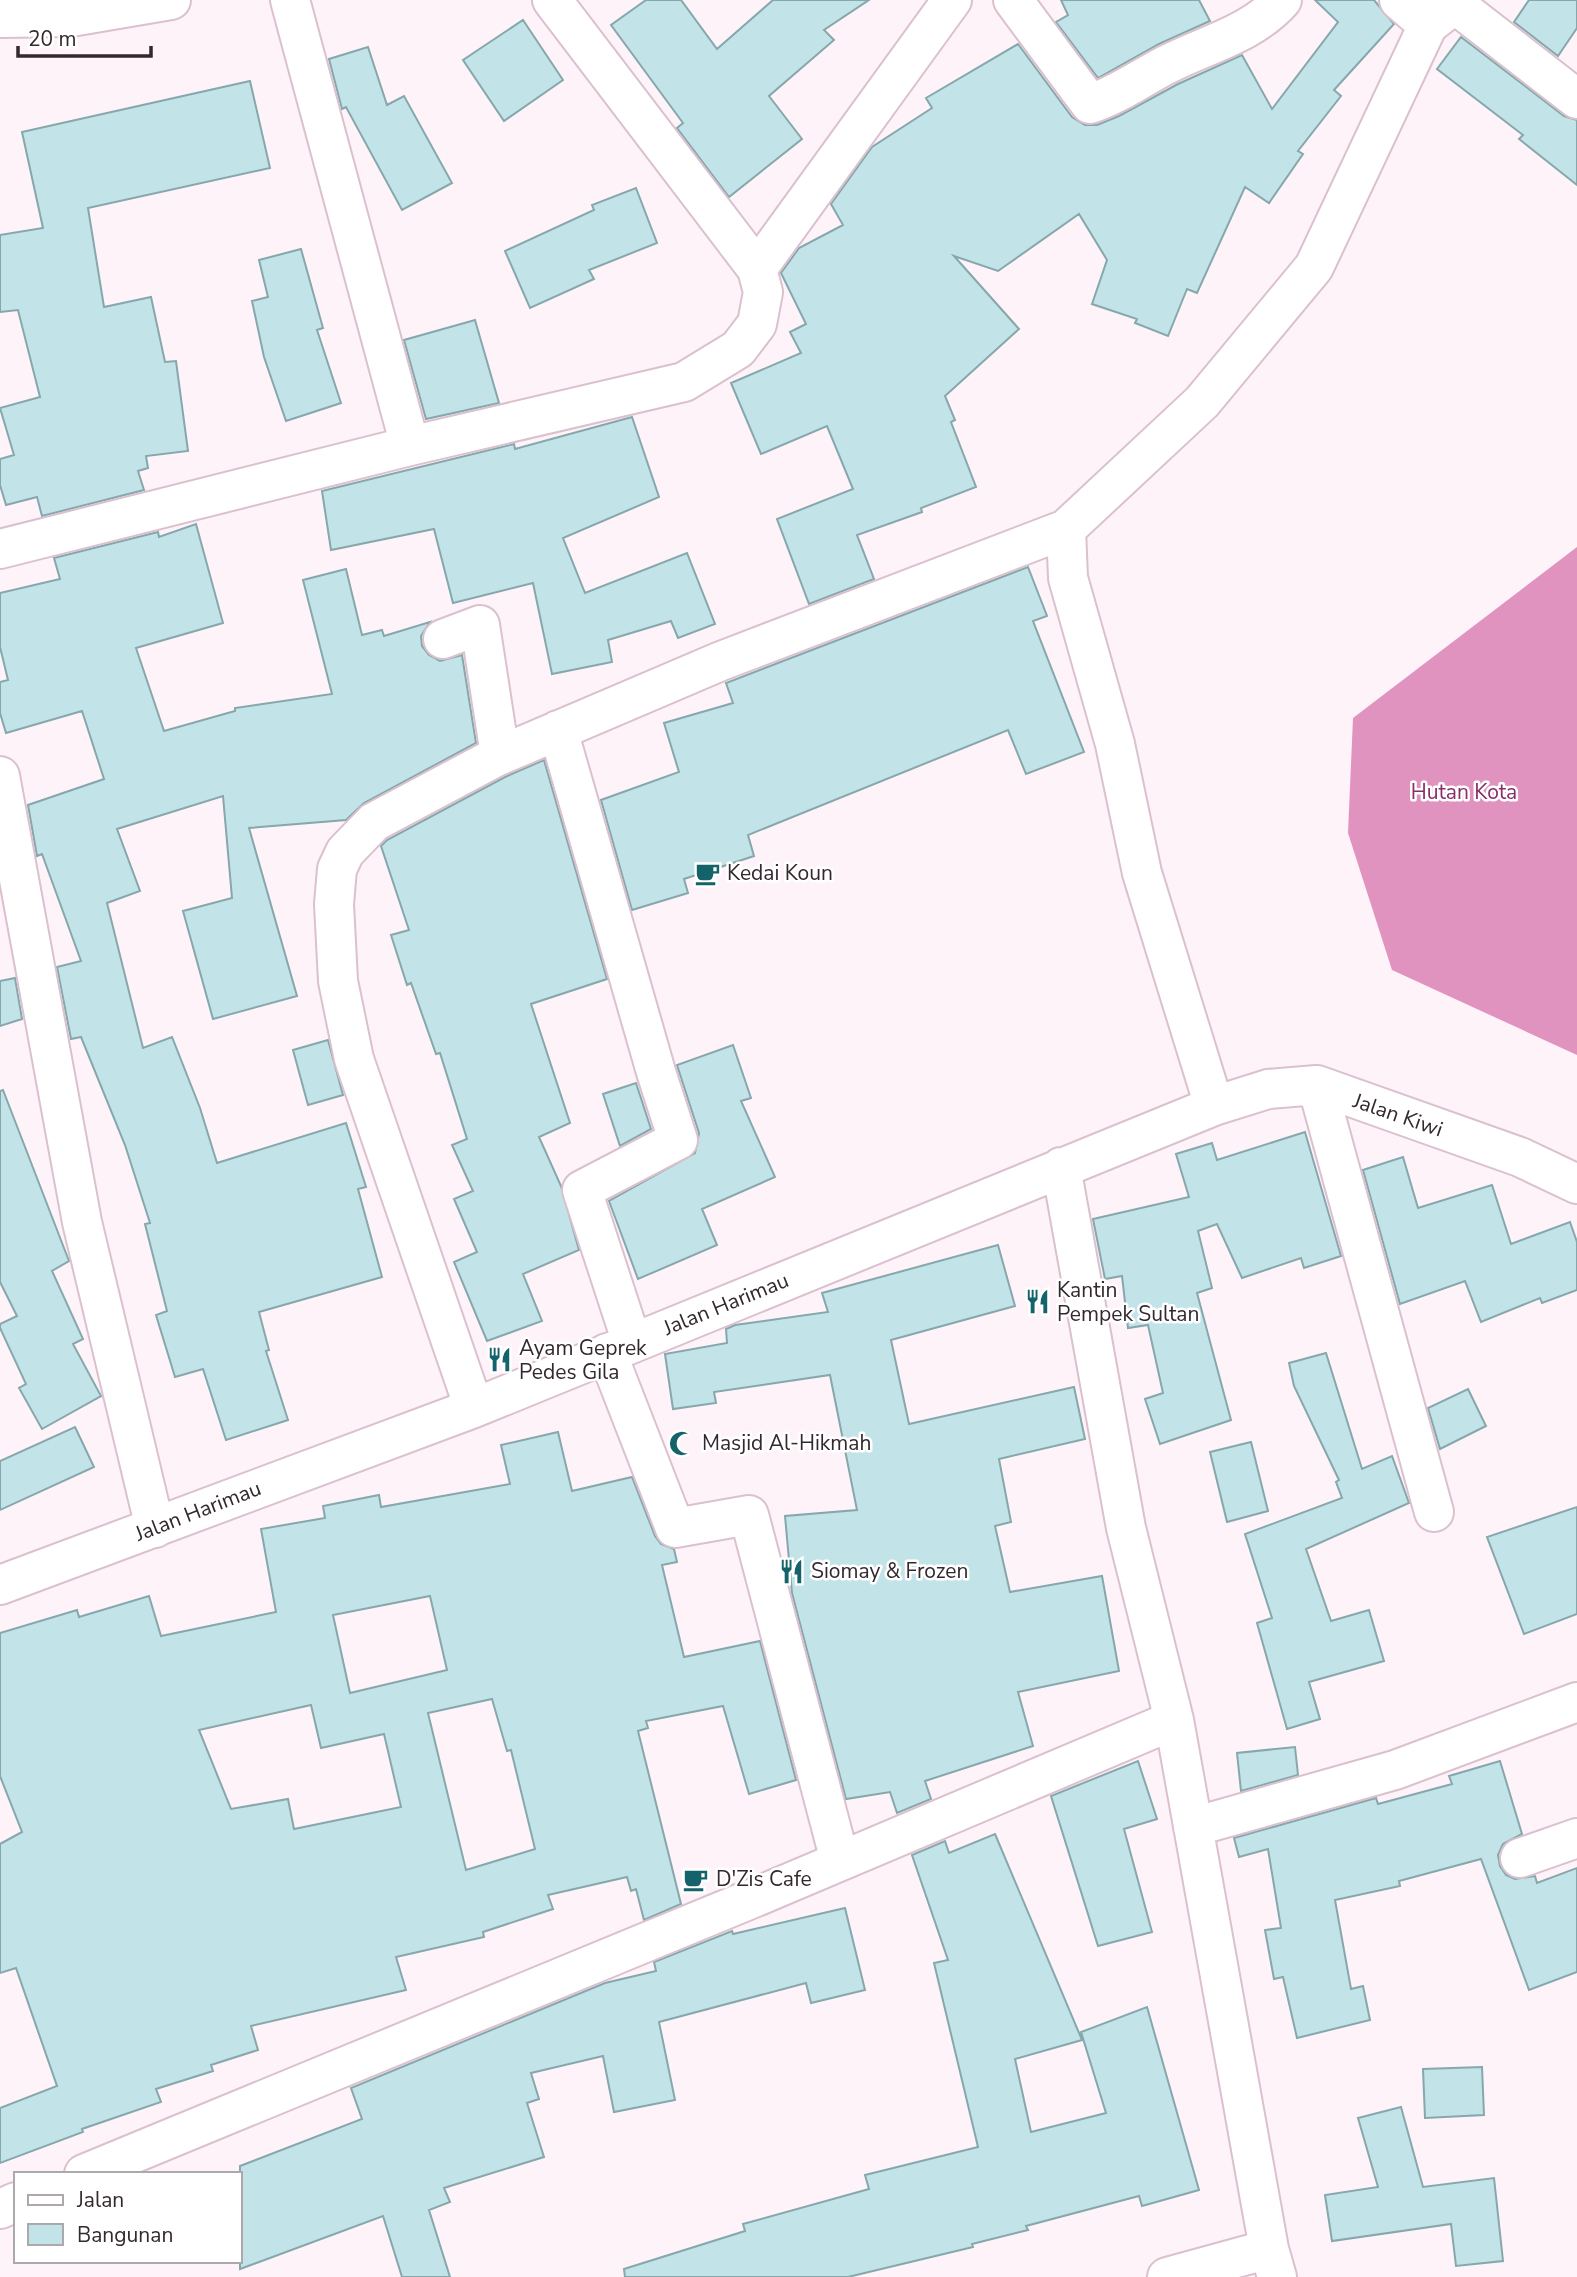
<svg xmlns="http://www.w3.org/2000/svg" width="1577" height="2277" viewBox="0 0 1577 2277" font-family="'Nunito Sans',sans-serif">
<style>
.forest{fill:#e193c0}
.building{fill:#c2e4e8;stroke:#86a7ab;stroke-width:2;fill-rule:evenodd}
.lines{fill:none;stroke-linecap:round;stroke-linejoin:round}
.minor-casing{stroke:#dbc0ce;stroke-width:42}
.minor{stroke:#fff;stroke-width:38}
.labels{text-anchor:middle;stroke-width:5;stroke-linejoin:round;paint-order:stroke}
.park-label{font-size:21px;fill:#872d67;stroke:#fff}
.poi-label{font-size:21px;fill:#33282e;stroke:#fff;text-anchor:start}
.street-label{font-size:21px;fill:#33282e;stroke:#fff}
</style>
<rect width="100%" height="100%" fill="#fef3f9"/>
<!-- forest -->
<path class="forest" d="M 1577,547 L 1577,1055 L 1392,970 L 1348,833 L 1353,718 Z"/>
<!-- building -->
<path class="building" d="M 646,0 L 681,0 L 717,49 L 773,0 L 869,0 L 824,30 L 834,40 L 769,96 L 802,139 L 729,197 L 677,128 L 683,123 L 611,25 Z
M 1061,0 L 1199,0 L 1210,21 L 1159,44 L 1098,78 L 1056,22 L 1068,15 Z
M 1315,0 L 1374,0 L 1394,24 L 1334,90 L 1341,96 L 1298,151 L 1303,154 L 1269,203 L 1245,187 L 1197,293 L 1187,289 L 1168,336 L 1135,323 L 1137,319 L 1092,304 L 1107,260 L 1079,214 L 998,271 L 954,256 L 1019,329 L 945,396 L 955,420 L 951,422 L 976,487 L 921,508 L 922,512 L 857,535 L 874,579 L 809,604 L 777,519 L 853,489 L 827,426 L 761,454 L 731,383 L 801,353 L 790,332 L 806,324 L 781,273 L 799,248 L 843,225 L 831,204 L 872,147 L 932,108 L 926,98 L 1018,44 L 1072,117 L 1085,125 L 1097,125 L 1119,116 L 1178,84 L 1242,55 L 1272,109 L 1338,22 Z
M 1529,0 L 1577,0 L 1577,28 L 1558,56 L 1514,22 Z
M 523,20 L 563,80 L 504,121 L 463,60 Z
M 1461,37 L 1564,116 L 1577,120 L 1577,185 L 1519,139 L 1523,135 L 1437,69 Z
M 368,47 L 387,105 L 404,96 L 452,183 L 402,210 L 346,107 L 342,109 L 329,59 Z
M 250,81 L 270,168 L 88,208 L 104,307 L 151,297 L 165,362 L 176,361 L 188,451 L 146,456 L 148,468 L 138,471 L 144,490 L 42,516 L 37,497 L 6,505 L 0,485 L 0,459 L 14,455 L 0,408 L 40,397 L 18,310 L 0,312 L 0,235 L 43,228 L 22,132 Z
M 636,188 L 657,243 L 589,270 L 594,279 L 530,308 L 505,251 L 594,210 L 592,205 Z
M 301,249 L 323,328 L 317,330 L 341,403 L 286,421 L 264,357 L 252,301 L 268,297 L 259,260 Z
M 475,320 L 499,403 L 426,419 L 404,340 Z
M 632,417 L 659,497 L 563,538 L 585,593 L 687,553 L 715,624 L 678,638 L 671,621 L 608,640 L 612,662 L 552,674 L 533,583 L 453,603 L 434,529 L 331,550 L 322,491 L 514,444 L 515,449 Z
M 196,524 L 223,623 L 136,648 L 164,731 L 235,711 L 235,708 L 332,694 L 303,580 L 346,569 L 362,635 L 382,630 L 384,636 L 430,622 L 421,636 L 422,646 L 429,655 L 440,661 L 462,655 L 476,743 L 364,803 L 346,820 L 249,828 L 297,996 L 213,1019 L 183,911 L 232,898 L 223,796 L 117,829 L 140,891 L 107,903 L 143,1048 L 172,1037 L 200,1108 L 217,1163 L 346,1123 L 366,1187 L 358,1189 L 382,1277 L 259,1312 L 269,1350 L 266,1351 L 288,1420 L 226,1440 L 203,1369 L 175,1377 L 156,1315 L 167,1311 L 145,1224 L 150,1223 L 125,1145 L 81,1037 L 71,1039 L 57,967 L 81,961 L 42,854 L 37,856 L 28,805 L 104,779 L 82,711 L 6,733 L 0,713 L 0,682 L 8,680 L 0,647 L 0,593 L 60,579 L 54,558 L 158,532 L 159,537 Z
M 1028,567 L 1047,616 L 1033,621 L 1084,752 L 1026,774 L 1008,730 L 748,835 L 754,856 L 684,879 L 688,893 L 632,910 L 601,800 L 679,772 L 664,723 L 733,703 L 726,683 Z
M 544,760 L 607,979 L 531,1004 L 570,1123 L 539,1137 L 561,1186 L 579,1250 L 523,1274 L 542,1321 L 487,1341 L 454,1262 L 477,1252 L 454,1199 L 473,1191 L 452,1145 L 467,1139 L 440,1053 L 436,1054 L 411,983 L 407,985 L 391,935 L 409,930 L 381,846 L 387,840 L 505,777 Z
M 15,978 L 22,1019 L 0,1026 L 0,981 Z
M 328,1040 L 343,1095 L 308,1105 L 293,1050 Z
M 733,1045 L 751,1098 L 741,1101 L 775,1177 L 702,1209 L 717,1245 L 638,1279 L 609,1201 L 695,1153 L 699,1133 L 677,1065 Z
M 636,1083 L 651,1129 L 620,1146 L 603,1094 Z
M 3,1090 L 69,1261 L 52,1271 L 83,1339 L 73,1344 L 101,1396 L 42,1429 L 19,1388 L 26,1384 L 0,1328 L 0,1324 L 17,1316 L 0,1282 L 0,1091 Z
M 1305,1132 L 1341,1256 L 1304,1268 L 1301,1258 L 1242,1278 L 1217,1224 L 1198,1231 L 1212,1288 L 1197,1293 L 1231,1420 L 1160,1444 L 1145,1399 L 1163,1393 L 1148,1325 L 1128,1328 L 1122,1276 L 1105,1279 L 1093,1219 L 1189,1197 L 1176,1154 L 1212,1143 L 1217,1160 Z
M 1403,1157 L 1418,1208 L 1492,1185 L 1511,1244 L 1570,1222 L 1577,1242 L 1577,1290 L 1542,1303 L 1540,1298 L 1481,1322 L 1465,1281 L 1400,1304 L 1363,1170 Z
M 998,1245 L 1015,1306 L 891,1340 L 909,1424 L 1074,1387 L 1085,1439 L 999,1459 L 1011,1522 L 995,1526 L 1010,1592 L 1102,1576 L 1119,1671 L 1018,1692 L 1033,1746 L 925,1781 L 931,1799 L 897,1813 L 890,1792 L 846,1799 L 792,1593 L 785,1516 L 857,1510 L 830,1375 L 714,1392 L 716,1403 L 673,1409 L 665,1354 L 727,1343 L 726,1329 L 735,1325 L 828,1312 L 822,1293 Z
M 1326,1353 L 1362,1469 L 1392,1456 L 1409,1503 L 1306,1549 L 1331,1621 L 1369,1610 L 1384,1661 L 1309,1682 L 1320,1719 L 1287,1729 L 1257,1623 L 1272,1618 L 1245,1534 L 1342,1498 L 1336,1482 L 1339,1480 L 1294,1386 L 1289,1363 Z
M 1468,1389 L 1486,1426 L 1440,1449 L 1428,1408 Z
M 75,1427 L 94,1467 L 0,1510 L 0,1461 Z
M 558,1432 L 572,1491 L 632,1477 L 655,1536 L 661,1544 L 674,1549 L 677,1562 L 662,1565 L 684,1657 L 760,1641 L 796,1780 L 749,1794 L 723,1706 L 646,1721 L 648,1728 L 638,1731 L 681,1904 L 644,1920 L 636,1889 L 631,1891 L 627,1877 L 548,1895 L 553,1909 L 483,1932 L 484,1937 L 396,1957 L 406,1990 L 251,2026 L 258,2050 L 211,2065 L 213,2071 L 156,2089 L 161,2102 L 82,2129 L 83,2132 L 0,2163 L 0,2108 L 57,2086 L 16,1968 L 0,1973 L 0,1844 L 22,1832 L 0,1776 L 0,1633 L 77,1610 L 79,1617 L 149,1596 L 161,1636 L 276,1612 L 261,1529 L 325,1518 L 323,1506 L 379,1495 L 381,1507 L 510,1484 L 501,1445 ZM 430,1596 L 447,1670 L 350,1693 L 333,1615 ZM 492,1699 L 507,1751 L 511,1750 L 535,1849 L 466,1870 L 428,1713 ZM 311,1705 L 321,1748 L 384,1734 L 401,1807 L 294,1829 L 288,1799 L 231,1809 L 199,1730 Z
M 1251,1442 L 1268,1511 L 1227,1522 L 1210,1452 Z
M 1577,1507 L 1577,1614 L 1524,1634 L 1487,1537 Z
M 1295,1747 L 1298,1775 L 1241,1791 L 1237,1753 Z
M 1138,1761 L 1157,1819 L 1124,1829 L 1152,1932 L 1098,1946 L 1051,1796 Z
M 1500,1761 L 1522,1834 L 1503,1844 L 1498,1855 L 1500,1866 L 1506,1875 L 1515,1879 L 1535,1876 L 1537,1883 L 1577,1868 L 1577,1972 L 1529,1990 L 1481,1859 L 1399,1881 L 1400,1886 L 1335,1900 L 1351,1989 L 1363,1986 L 1370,2020 L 1297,2038 L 1283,1977 L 1274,1979 L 1265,1930 L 1281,1928 L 1268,1849 L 1239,1857 L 1234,1838 L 1376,1798 L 1378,1804 L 1452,1784 L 1449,1776 Z
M 995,1834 L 1082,2040 L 1015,2059 L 1031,2132 L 1106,2113 L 1081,2032 L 1147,2007 L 1199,2190 L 1142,2206 L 1139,2196 L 1026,2226 L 1028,2230 L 972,2244 L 973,2247 L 848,2277 L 625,2277 L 624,2269 L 745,2231 L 743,2224 L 869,2189 L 865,2175 L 978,2147 L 934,1963 L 948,1960 L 912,1855 L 945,1841 L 949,1853 Z
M 845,1908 L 865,1990 L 811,2003 L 806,1983 L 659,2022 L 675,2100 L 614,2112 L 603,2056 L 531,2073 L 539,2099 L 527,2103 L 544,2157 L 444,2188 L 450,2202 L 429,2210 L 450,2277 L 402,2277 L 383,2216 L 240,2269 L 240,2166 L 362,2119 L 351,2088 L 605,1983 L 656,1971 L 654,1962 L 732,1931 L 733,1934 Z
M 1482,2067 L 1484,2115 L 1425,2118 L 1423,2069 Z
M 1401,2107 L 1423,2187 L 1494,2178 L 1503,2261 L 1456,2266 L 1451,2224 L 1332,2241 L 1325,2195 L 1378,2187 L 1358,2118 Z"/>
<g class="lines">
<defs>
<path id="minor" d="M 290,0 L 410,446
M 552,0 L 757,269
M 1013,0 L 1090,104 C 1118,95 1142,77 1168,64 C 1207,44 1252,34 1282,0
M 1399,0 L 1428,25
M 1456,5 L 1577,99
M 0,18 L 71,17 L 171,0
M 0,549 L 410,446 L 684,382 L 738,349 L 757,324 L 763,292 L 757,269 L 952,0
M 443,639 L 480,625 L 500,755
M 558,730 L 656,1072 L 678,1140 L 582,1190 L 632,1343
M 0,776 L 82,1222 L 155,1528
M 1317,1085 L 1434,1512
M 1214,1106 L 1142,873 L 1115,744 L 1068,578 L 1066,529 L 1202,402 L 1314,267 L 1428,25 L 1460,0
M 1061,1167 L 1126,1528 L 1174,1720 L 1269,2249 L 1277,2277
M 607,1353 L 675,1528 L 749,1515 L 840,1861
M 474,1408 L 354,1059 L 338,981 L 334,904 L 337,869 L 345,852 L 374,822 L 496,757 L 721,661 L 1066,529
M 0,1585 L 474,1408 L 1214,1106 L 1268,1089 L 1317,1085 L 1520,1157 L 1577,1184
M 1193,1827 L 1395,1770 L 1577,1702
M 1520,1858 L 1577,1838
M 84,2174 L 763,1894 L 1174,1720
M 0,2209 L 16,2202
M 1167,2277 L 1269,2249"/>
</defs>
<!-- minor casing -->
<use href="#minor" class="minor-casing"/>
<!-- minor -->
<use href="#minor" class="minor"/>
</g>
<!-- icons -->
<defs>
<symbol id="cafe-bare" viewBox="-9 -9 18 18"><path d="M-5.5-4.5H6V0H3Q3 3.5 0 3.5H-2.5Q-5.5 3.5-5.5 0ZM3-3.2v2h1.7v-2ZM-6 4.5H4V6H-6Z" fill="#15636a" stroke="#fff" stroke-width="2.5" paint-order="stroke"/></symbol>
<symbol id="restaurant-bare" viewBox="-9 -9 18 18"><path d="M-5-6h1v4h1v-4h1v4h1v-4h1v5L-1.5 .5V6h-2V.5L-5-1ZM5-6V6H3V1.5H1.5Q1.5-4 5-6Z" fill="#15636a" stroke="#fff" stroke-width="2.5" paint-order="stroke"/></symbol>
<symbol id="mosque-bare" viewBox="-9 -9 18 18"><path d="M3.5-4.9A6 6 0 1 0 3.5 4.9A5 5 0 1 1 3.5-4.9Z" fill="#15636a" stroke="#fff" stroke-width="2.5" paint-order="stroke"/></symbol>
</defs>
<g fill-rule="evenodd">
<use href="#cafe-bare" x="690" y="856" width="35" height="35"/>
<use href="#restaurant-bare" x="1020" y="1284" width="35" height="35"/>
<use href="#restaurant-bare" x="482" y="1342" width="35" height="35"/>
<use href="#mosque-bare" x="664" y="1426" width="35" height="35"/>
<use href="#restaurant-bare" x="774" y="1554" width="35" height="35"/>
<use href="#cafe-bare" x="678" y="1862" width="35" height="35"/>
</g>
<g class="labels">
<!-- park labels -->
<g class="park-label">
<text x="1464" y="799">Hutan Kota</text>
</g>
<!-- poi labels -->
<g class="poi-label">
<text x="727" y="880">Kedai Koun</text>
<text x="1057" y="1297">Kantin<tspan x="1057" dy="24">Pempek Sultan</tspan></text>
<text x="519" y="1355">Ayam Geprek<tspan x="519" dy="24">Pedes Gila</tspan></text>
<text x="702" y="1450">Masjid Al-Hikmah</text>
<text x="811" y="1578">Siomay &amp; Frozen</text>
<text x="716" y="1886">D'Zis Cafe</text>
</g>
<!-- street labels -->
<g class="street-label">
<text transform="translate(1398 1115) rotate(19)" y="7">Jalan Kiwi</text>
<text transform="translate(726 1304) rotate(-22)" y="7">Jalan Harimau</text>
<text transform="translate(198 1511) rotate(-21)" y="7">Jalan Harimau</text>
</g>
</g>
<!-- legend -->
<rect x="14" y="2172" width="228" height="91" fill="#ffffff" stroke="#ada9ab" stroke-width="2"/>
<rect x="28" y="2195" width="35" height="10" fill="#ffffff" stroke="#ada9ab" stroke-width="2"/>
<text x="77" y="2207" font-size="21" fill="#33282e">Jalan</text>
<rect x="28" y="2224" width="35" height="21" fill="#c2e4e8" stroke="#ada9ab" stroke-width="2"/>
<text x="77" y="2242" font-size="21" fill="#33282e">Bangunan</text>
<!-- scale -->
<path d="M18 46v10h133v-10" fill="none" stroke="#33282e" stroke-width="3.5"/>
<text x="28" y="46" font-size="21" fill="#33282e" stroke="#ffffff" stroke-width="5" paint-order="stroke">20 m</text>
</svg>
